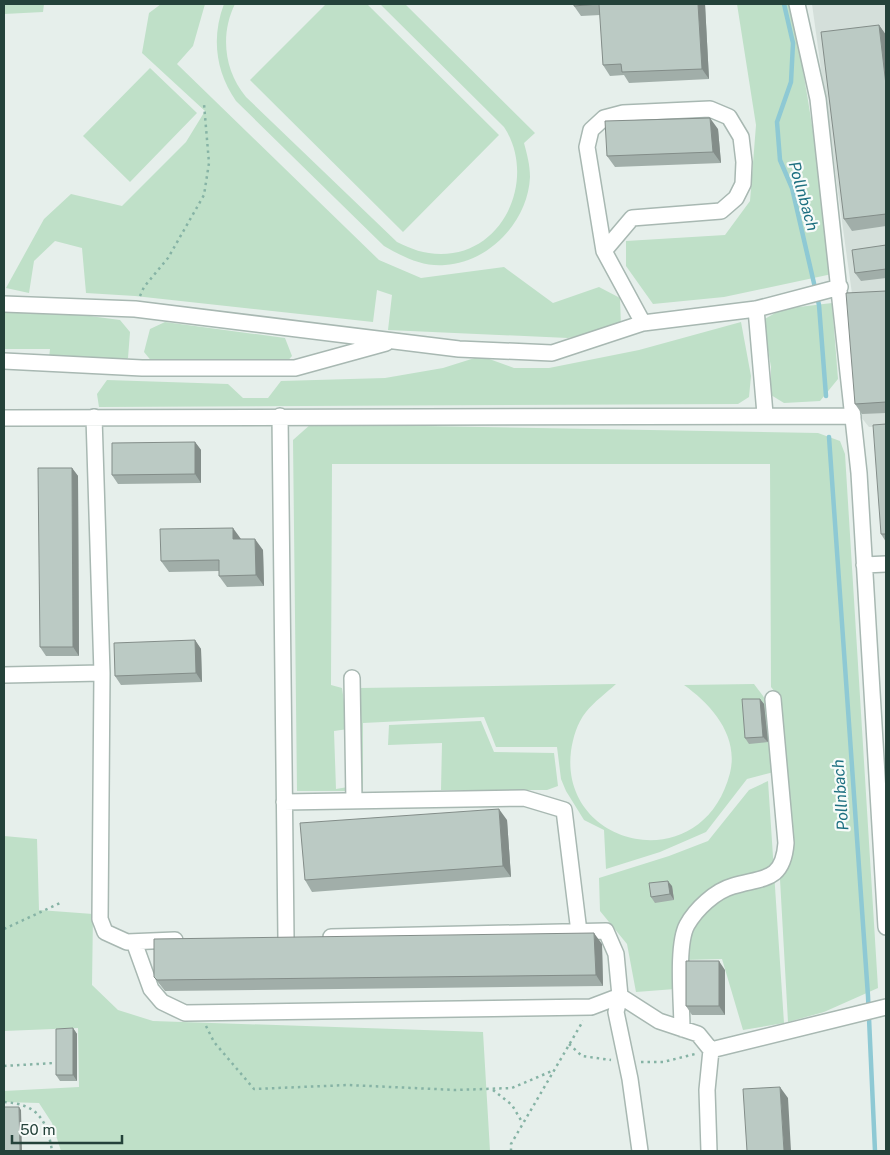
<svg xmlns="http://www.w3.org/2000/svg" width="890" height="1155" viewBox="0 0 890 1155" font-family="'Public Sans',sans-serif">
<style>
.built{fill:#d4dfda}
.green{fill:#bfe0c8;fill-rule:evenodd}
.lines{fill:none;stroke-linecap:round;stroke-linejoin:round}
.stream{stroke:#8ec9d4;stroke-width:4.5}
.minor-casing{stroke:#a8b8b2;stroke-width:18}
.path{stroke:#86b3a5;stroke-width:2.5;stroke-dasharray:2.5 4;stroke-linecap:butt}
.minor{stroke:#fff;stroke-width:15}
.wall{fill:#a1aea9}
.shaded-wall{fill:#838d89}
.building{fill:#bbcac4;stroke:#838d89}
.labels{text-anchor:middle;stroke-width:4.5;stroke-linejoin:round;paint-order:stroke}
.water-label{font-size:16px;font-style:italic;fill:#1c6f80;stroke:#f7fbf9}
</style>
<rect width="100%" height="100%" fill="#e6efeb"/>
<!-- built -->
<path class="built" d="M 812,4 L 886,4 L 886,426 L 869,427 L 861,417 L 853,301 Z"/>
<!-- green -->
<path class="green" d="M 4,4 L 44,4 L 43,12 L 4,14 Z
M 161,4 L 205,4 L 193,46 L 177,64 L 379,260 L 421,278 L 504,267 L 553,303 L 599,287 L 620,298 L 621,326 L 568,338 L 388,330 L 392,295 L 377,290 L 373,322 L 135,296 L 86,293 L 82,248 L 55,241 L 34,261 L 29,293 L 6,288 L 44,219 L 71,194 L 122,206 L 186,142 L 205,111 L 142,53 L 149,13 Z
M 224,4 L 235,4 C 220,34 224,71 246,97 L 397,242 C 411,249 424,254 441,254 C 505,254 537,177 504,127 L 380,4 L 405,4 L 535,133 L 524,143 C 527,154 530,165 530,177 C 528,221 490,262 445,265 C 423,267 403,257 384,246 L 236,101 C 216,72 211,38 224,4 Z
M 326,4 L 367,4 L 499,135 L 403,232 L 250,80 Z
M 737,4 L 790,4 C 809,93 821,183 832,274 L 724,297 L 653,304 L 626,266 L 626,241 L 725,235 L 750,201 L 756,125 Z
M 150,68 L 197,113 L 130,182 L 83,136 Z
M 832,303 L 838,379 L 820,401 L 784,403 L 771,395 L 771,367 L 763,320 L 782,309 Z
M 4,313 L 67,313 L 120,320 L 130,332 L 128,358 L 121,363 L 49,358 L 50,349 L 4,349 Z
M 165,322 L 285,338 L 292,356 L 285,364 L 153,363 L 144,352 L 150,329 Z
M 741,322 L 751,376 L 749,397 L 738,404 L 99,407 L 97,394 L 107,380 L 228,384 L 243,398 L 268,398 L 281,381 L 385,378 L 443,368 L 481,356 L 514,368 L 549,368 L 639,350 Z
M 311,424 L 818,433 L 840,441 L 845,454 L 878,988 L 824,1012 L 788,1022 L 774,772 L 747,779 L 706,832 L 660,852 L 606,869 L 604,830 L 584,820 L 566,791 L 561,779 L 557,747 L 496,747 L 484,717 L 363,723 L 363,791 L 297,791 L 293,440 ZM 332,464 L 770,464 L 771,687 L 779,697 L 766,700 L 754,684 L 684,685 C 712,705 739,736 730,773 C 702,881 559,848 571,751 C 573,738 577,723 586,712 C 594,702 606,693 616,684 L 360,688 L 360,785 L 336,789 L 334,731 L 348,729 L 342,688 L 331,685 Z
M 481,721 L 494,752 L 554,753 L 558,786 L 547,790 L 441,790 L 442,743 L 388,745 L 389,725 Z
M 768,781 L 784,1023 L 743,1030 L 722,959 L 684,960 L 675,989 L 636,992 L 627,944 L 600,911 L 599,878 L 669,856 L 708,841 L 749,790 Z
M 4,836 L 37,839 L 39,910 L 93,914 L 92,985 L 118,1010 L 153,1021 L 483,1032 L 490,1151 L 61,1151 L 52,1123 L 39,1103 L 4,1102 L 4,1091 L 79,1087 L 78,1028 L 4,1031 Z"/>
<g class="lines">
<!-- stream -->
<path class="stream" d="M 784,4 L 793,43 L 791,82 L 777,122 L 780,160 L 792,188 L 819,305 L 826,396
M 829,437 L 868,996 L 875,1151"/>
<defs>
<path id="minor" d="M 797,4 L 818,99 L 859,473 L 886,927
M 604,251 L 632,218 L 721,211 L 736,198 L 743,184 L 744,162 L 741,137 L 729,117 L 710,109 L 623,113 L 604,118 L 591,130 L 587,147 L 604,251 L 643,323
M 4,304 L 135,309 L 459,349 L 552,353 L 643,323 L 756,309 L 840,287
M 756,309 L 765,414
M 4,361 L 142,368 L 295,368 L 386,343
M 280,416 L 286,938
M 94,417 L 102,673 L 100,919 L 105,932 L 127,942 L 175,940
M 4,418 L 853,416
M 864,565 L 886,564
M 4,675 L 102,673
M 352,678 L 354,801
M 284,802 L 524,798 L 564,810 L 579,932
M 331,937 L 606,931 L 616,954 L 620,996 L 659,1021 L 698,1034 L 711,1050
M 134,942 L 151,989 L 162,1002 L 185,1013 L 591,1007 L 620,996
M 620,996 L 616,1012 L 630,1079 L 640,1151
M 682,1029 C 682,1004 676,945 687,925 C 696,909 715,891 733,886 C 763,877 783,882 786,843 L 773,699
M 709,1151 L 707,1090 L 711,1050 L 886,1007"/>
</defs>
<!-- minor casing -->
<use href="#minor" class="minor-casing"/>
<!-- path -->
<path class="path" d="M 140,296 L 144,287 L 168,258 L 204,195 L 209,163 L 204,104
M 4,929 L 60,903
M 206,1026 L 214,1042 L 254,1089 L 348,1085 L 456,1090 L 512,1088 L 552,1071
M 569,1044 L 582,1056 L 611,1060
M 641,1062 L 663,1062 L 695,1054
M 4,1066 L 54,1063
M 493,1090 L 512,1105 L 522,1122
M 4,1102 C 37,1104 47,1119 52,1151
M 511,1151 L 511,1144 L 583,1021"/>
<!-- minor -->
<use href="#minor" class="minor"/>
</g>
<!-- wall -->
<path class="wall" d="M 574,4 L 705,4 L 709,79 L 629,83 L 624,75 L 610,76 L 603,65 L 600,15 L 581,16 L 574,6 Z
M 879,25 L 886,35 L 886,226 L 852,231 L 844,219 Z
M 718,129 L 721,163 L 615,167 L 607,156 Z
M 886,245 L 886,278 L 861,281 L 855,273 Z
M 886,291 L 886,413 L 862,414 L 855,404 Z
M 886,424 L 886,542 L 881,534 Z
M 195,442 L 201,450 L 201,483 L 118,484 L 112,475 Z
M 72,468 L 78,476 L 79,656 L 46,656 L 40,647 Z
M 241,539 L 263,550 L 264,586 L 227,587 L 219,576 L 219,571 L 169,572 L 161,561 Z
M 195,640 L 201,649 L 202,682 L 121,685 L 115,676 Z
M 760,699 L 764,704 L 768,742 L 749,744 L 745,738 Z
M 507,820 L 511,877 L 312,892 L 305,880 Z
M 672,886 L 674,900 L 655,903 L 651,897 Z
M 602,944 L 603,986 L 165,991 L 154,977 Z
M 725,970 L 725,1015 L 692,1015 L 686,1006 Z
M 73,1028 L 77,1034 L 77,1081 L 60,1081 L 56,1075 Z"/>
<!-- shaded-wall -->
<path class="shaded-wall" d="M 698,4 L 705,4 L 709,79 L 702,69 Z
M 879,25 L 886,35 L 886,85 Z
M 710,118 L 718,129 L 721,163 L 713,152 Z
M 195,442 L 201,450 L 201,483 L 195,474 Z
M 72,468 L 78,476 L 79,656 L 73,647 Z
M 233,528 L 241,539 L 233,539 Z
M 255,539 L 263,550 L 264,586 L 256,575 Z
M 195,640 L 201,649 L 202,682 L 196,673 Z
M 760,699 L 764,704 L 768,742 L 763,737 Z
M 499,809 L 507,820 L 511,877 L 503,866 Z
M 668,881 L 672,886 L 674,900 L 670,894 Z
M 594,933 L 602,944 L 603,986 L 596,975 Z
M 719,961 L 725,970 L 725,1015 L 719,1006 Z
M 73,1028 L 77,1034 L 77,1081 L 73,1075 Z
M 780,1087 L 788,1098 L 791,1151 L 784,1151 Z
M 19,1107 L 21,1110 L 22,1151 L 20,1151 Z"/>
<!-- building -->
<path class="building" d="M 574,4 L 698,4 L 702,69 L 622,72 L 621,64 L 603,65 L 599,4 L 574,6 Z
M 879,25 L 886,85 L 886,214 L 844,219 L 821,32 Z
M 710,118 L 713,152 L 607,156 L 605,121 Z
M 886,245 L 886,269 L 855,273 L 852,250 Z
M 886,291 L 886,402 L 855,404 L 846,293 Z
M 886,424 L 886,534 L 881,534 L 873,425 Z
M 195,442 L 195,474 L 112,475 L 112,443 Z
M 38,468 L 72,468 L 73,647 L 40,647 Z
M 233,528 L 233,539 L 255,539 L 256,575 L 219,576 L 219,560 L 161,561 L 160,529 Z
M 195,640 L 196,673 L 115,676 L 114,643 Z
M 742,699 L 760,699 L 763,737 L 745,738 Z
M 499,809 L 503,866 L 305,880 L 300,823 Z
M 668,881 L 670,894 L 651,897 L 649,883 Z
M 594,933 L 596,975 L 157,980 L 154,977 L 154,939 Z
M 686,961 L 719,961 L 719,1006 L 686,1006 Z
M 73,1028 L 73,1075 L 56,1075 L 56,1029 Z
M 780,1087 L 784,1151 L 747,1151 L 743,1089 Z
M 4,1107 L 19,1107 L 20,1151 L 4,1151 Z"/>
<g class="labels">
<!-- water labels -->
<g class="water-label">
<text transform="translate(804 196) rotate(74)" y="6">Pollnbach</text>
<text transform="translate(840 795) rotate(-94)" y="6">Pollnbach</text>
</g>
</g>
<!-- border -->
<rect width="890" height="1155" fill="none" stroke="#24423a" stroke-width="10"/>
<!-- scale -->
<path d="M12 1135v8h110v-8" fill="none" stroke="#24423a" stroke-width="2.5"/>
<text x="20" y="1135" font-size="15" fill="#24423a" stroke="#f7fbf9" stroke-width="4" paint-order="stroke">50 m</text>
</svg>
